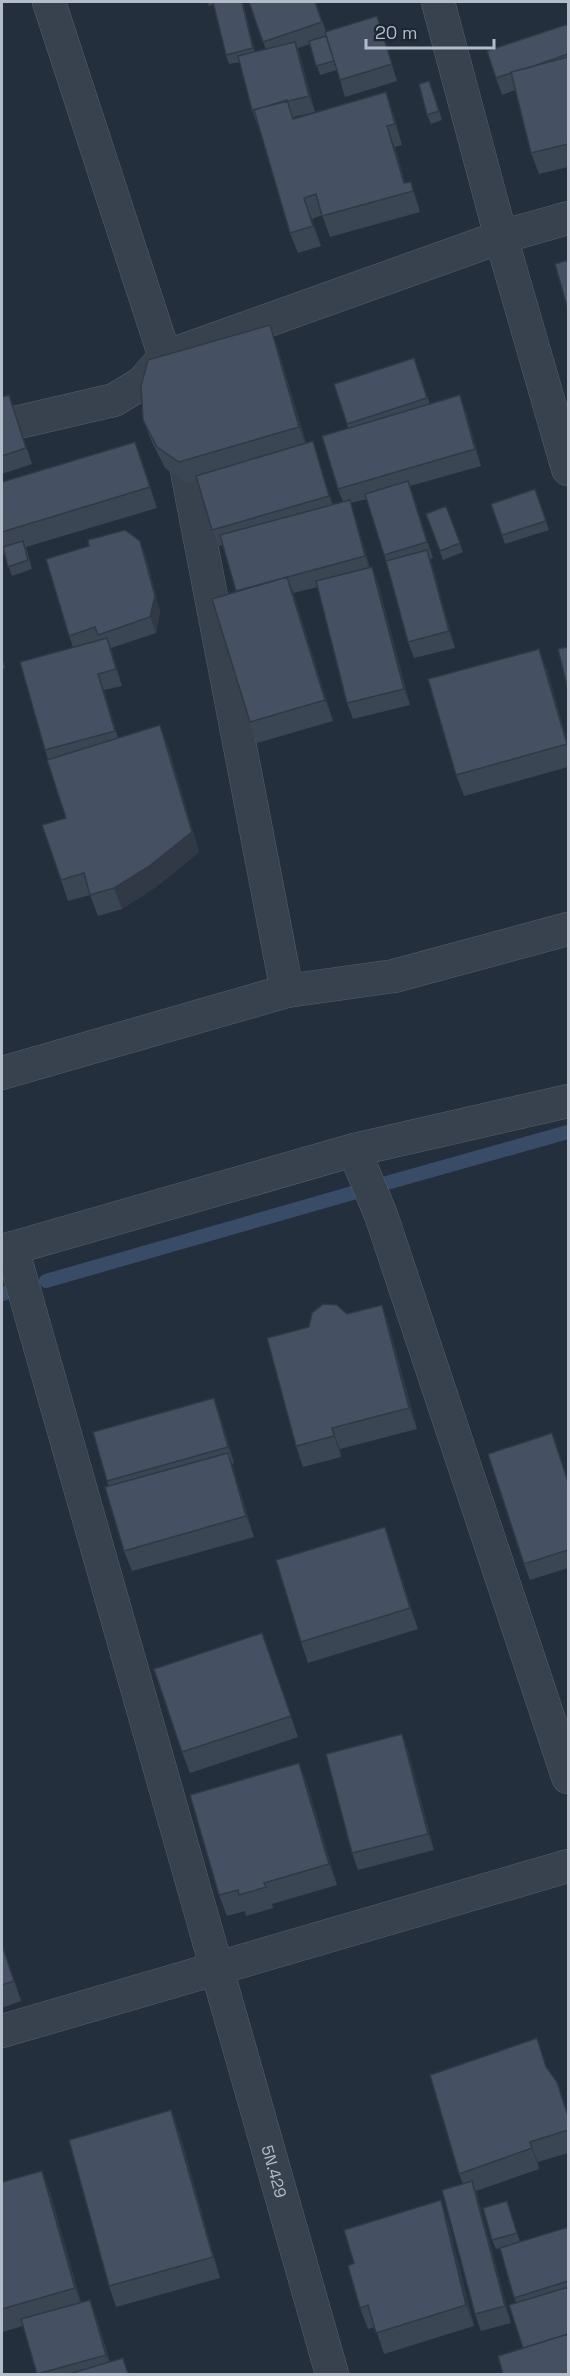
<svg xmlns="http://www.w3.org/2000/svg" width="570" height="2376" viewBox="0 0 570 2376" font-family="'Space Grotesk',sans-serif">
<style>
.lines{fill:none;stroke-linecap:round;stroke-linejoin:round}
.stream{stroke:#394c67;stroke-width:14}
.minor-casing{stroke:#565f6c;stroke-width:34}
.minor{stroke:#38414e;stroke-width:33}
.wall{fill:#3b4654}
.shaded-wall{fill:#303945}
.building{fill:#455162;stroke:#303945;stroke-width:1.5}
.labels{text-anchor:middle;stroke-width:6;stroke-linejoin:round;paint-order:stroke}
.street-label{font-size:16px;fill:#b4bcc9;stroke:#1d2633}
</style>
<rect width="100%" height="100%" fill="#242f3e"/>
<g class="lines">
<!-- stream -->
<path class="stream" d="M 383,1184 L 568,1132
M 46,1281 L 370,1188
M 2,1294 L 25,1287"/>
<defs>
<g id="minor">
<path d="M 49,2 L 165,357 L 287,991"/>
<path d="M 438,2 L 501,237 L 568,469"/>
<path d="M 2,426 L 114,400 L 142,383 L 165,357 L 501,237 L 568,218"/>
<path d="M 2,1073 L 287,991 L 394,976 L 568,929"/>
<path d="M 354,1150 L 381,1215 L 568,1777"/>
<path id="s1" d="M 12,1248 L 332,2374"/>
<path d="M 2,1251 L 354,1150 L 568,1101"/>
<path d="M 2,2031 L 568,1866"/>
</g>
</defs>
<!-- minor casing -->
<use href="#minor" class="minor-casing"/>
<!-- minor -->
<use href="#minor" class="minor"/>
</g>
<!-- wall -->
<path class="wall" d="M 207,2 L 243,2 L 255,52 L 266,50 L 249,2 L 316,2 L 326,32 L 377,16 L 397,81 L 345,97 L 337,70 L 320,75 L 310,44 L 298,48 L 301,59 L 315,112 L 293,117 L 294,118 L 393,112 L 402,145 L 395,147 L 405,183 L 411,182 L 420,212 L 330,237 L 322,215 L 312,219 L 321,246 L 298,253 L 290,233 L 259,126 L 258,126 L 252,110 L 240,62 L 229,64 L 226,55 L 214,4 L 209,6 Z
M 568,24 L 568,167 L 539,174 L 531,153 L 515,90 L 502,95 L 496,78 Z
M 432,90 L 442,120 L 431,124 L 427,115 Z
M 277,346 L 306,443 L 318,458 L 333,505 L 343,502 L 338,489 L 348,428 L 334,384 L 420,375 L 430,404 L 466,412 L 481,466 L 410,486 L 433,558 L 430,559 L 455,648 L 414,658 L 408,642 L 386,561 L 367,499 L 351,503 L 355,517 L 370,568 L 372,567 L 378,583 L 410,705 L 353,719 L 347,703 L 318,587 L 293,593 L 333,721 L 257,743 L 250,722 L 236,592 L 223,545 L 218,546 L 197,480 L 186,483 L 165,468 L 151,440 L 143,420 Z
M 9,395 L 32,464 L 2,474 L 2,397 Z
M 135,442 L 157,508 L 26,547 L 32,569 L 12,576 L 4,554 L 2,555 L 2,482 Z
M 535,489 L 549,530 L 505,544 L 491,504 Z
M 446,506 L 463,552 L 443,560 L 426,514 Z
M 146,557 L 160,612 L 156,633 L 111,648 L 122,686 L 104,690 L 118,738 L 168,746 L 199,852 L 156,887 L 122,909 L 98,916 L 90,895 L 68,901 L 61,880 L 66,818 L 45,750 L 73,647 L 69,636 Z
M 2,657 L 5,668 L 2,669 Z
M 547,669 L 568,745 L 568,767 L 464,796 L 456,775 Z
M 382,1305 L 389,1326 L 417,1429 L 340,1449 L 341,1457 L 303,1467 L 296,1446 L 309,1327 L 347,1314 Z
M 214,1398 L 220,1415 L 234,1463 L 232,1464 L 254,1537 L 132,1571 L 124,1551 L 107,1481 Z
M 552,1433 L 568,1480 L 568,1568 L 530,1580 L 524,1564 Z
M 385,1527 L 392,1548 L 418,1629 L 308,1663 L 301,1642 Z
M 262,1633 L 298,1737 L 190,1773 L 182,1752 Z
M 402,1734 L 408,1751 L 434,1850 L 358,1870 L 352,1853 Z
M 307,1784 L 337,1885 L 272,1904 L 273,1908 L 246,1916 L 245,1911 L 227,1916 L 219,1895 Z
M 2,1944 L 21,2001 L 2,2008 Z
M 548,2069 L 568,2115 L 568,2153 L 538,2162 L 539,2169 L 476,2191 L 511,2323 L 481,2331 L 475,2314 L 463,2184 L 459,2174 Z
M 179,2131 L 220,2278 L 116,2307 L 109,2286 Z
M 2,2182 L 50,2192 L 81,2302 L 90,2300 L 96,2316 L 110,2362 L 129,2374 L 37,2374 L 23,2326 L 2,2332 Z
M 507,2201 L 520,2242 L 568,2227 L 568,2374 L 523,2348 L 516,2303 L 500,2248 L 496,2249 L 492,2240 Z
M 448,2221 L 474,2326 L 384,2354 L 375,2327 L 368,2329 L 360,2308 Z"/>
<!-- shaded-wall -->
<path class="shaded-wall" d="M 242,2 L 243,2 L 256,57 L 253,48 Z
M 377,16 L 383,32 L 397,81 L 392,64 Z
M 295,42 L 301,59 L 315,112 L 309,96 Z
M 386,92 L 393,112 L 402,145 L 395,124 Z
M 387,126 L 395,147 L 408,192 L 404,183 Z
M 411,182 L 418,203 L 420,212 L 413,191 Z
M 304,198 L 312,219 L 321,246 L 313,226 Z
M 270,325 L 277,346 L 307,448 L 299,427 Z
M 460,395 L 466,412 L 481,466 L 475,449 Z
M 313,441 L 318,458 L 335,512 L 329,496 Z
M 135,442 L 143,462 L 157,508 Z
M 408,481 L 414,497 L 433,558 L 427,542 Z
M 350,500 L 355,517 L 371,573 L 365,556 Z
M 140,541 L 146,557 L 160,612 L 156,633 L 150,617 Z
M 427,550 L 433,567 L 455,648 L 449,631 Z
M 372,567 L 378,583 L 410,705 L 404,689 Z
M 287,577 L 295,597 L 333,721 L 325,700 Z
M 107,638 L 113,654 L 122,686 L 116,669 Z
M 539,649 L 547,669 L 568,745 L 568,749 Z
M 98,674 L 104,690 L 121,747 L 115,731 Z
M 160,725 L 168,746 L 199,852 L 156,887 L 122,909 L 114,888 Z
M 382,1305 L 389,1326 L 417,1429 L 409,1408 Z
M 214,1398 L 220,1415 L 234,1463 L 228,1447 Z
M 332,1428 L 340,1449 L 341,1457 L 334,1436 Z
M 228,1453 L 235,1474 L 254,1537 L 246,1516 Z
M 385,1527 L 392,1548 L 418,1629 L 410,1608 Z
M 402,1734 L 408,1751 L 434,1850 L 428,1834 Z
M 299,1763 L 307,1784 L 337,1885 L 329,1864 Z
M 171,2110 L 179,2131 L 220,2278 L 213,2257 Z
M 530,2142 L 538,2162 L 539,2169 Z
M 42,2171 L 50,2192 L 83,2309 L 75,2288 Z
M 472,2181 L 478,2198 L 511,2323 L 505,2306 Z
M 441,2200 L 448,2221 L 474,2326 L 466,2305 Z
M 90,2300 L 96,2316 L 112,2371 L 106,2355 Z"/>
<!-- building -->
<path class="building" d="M 213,2 L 242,2 L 253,48 L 226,55 Z
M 249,2 L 315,2 L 322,22 L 263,42 Z
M 377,16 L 392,64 L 340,80 L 325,32 Z
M 568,24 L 568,54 L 531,67 L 511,72 L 511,73 L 496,78 L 487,51 Z
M 326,36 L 334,61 L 316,66 L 309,41 Z
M 295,42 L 309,96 L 252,110 L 238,56 Z
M 568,57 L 568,144 L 531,153 L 511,72 Z
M 429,81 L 439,111 L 427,115 L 419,84 Z
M 386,92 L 395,124 L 387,126 L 404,183 L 411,182 L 413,191 L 322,216 L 316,194 L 304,198 L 313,226 L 290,233 L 254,110 L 287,100 L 293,119 Z
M 568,260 L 568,310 L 555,264 Z
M 270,325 L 299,427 L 179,462 L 157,447 L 143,420 L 141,386 L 148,360 Z
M 414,358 L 427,398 L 347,424 L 334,384 Z
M 9,395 L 26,448 L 2,456 L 2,397 Z
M 460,395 L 475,449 L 338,489 L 322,436 Z
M 313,441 L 329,496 L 212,530 L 196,476 Z
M 135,442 L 150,487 L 2,532 L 2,482 Z
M 408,481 L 427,542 L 384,555 L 365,494 Z
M 535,489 L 546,521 L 502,535 L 491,504 Z
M 350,500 L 365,556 L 236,591 L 220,535 Z
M 446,506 L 460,543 L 440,551 L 426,514 Z
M 125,530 L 140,541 L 155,596 L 150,617 L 98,635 L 95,627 L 69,636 L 46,559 L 89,546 L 88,540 Z
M 23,541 L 28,560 L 8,567 L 3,547 Z
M 427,550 L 449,631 L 408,642 L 386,561 Z
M 372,567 L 404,689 L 347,703 L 316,581 Z
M 287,577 L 325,700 L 250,722 L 212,599 Z
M 107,638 L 116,669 L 98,674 L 115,731 L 45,750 L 20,662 Z
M 568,647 L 568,690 L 558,649 Z
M 539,649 L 567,744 L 456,775 L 428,679 Z
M 160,725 L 192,832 L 148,867 L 114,888 L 90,895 L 84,873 L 61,880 L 42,825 L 66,818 L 47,760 Z
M 323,1304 L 337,1305 L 347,1314 L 382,1305 L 409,1408 L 332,1428 L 334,1436 L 296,1446 L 267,1338 L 309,1327 L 312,1313 Z
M 214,1398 L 228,1447 L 107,1481 L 93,1432 Z
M 552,1433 L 568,1482 L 568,1550 L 524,1564 L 488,1454 Z
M 228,1453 L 246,1516 L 124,1551 L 105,1487 Z
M 385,1527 L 410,1608 L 301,1642 L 276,1560 Z
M 262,1633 L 291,1716 L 182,1752 L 154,1669 Z
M 402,1734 L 428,1834 L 352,1853 L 326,1754 Z
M 299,1763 L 329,1864 L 264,1883 L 266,1887 L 239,1895 L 238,1890 L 219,1895 L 190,1795 Z
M 2,1945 L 14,1981 L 2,1985 Z
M 537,2038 L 546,2067 L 557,2082 L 568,2116 L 568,2130 L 530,2142 L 532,2148 L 459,2174 L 430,2075 Z
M 171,2110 L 213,2257 L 109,2286 L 69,2140 Z
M 42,2171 L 75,2288 L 2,2309 L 2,2182 Z
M 472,2181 L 505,2306 L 475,2314 L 442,2190 Z
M 441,2200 L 466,2305 L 376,2333 L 368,2305 L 360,2308 L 348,2266 L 354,2263 L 344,2230 Z
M 507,2201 L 517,2233 L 492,2240 L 483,2208 Z
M 568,2227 L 568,2281 L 514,2298 L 500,2248 Z
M 568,2287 L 568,2334 L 523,2348 L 509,2305 Z
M 90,2300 L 106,2355 L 37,2374 L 21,2319 Z
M 568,2334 L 568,2374 L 503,2374 L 498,2356 Z
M 123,2358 L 128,2374 L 73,2374 L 72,2373 Z"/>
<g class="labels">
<!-- street labels -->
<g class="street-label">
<text dy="6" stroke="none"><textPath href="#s1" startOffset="960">5N.429</textPath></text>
</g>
</g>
<!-- border -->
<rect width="570" height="2376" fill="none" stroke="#b4bcc9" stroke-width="6"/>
<!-- scale -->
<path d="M366 39v9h128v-9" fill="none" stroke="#b4bcc9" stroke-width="3"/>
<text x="375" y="39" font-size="18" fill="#b4bcc9" stroke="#1d2633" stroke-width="4.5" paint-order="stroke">20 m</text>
</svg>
